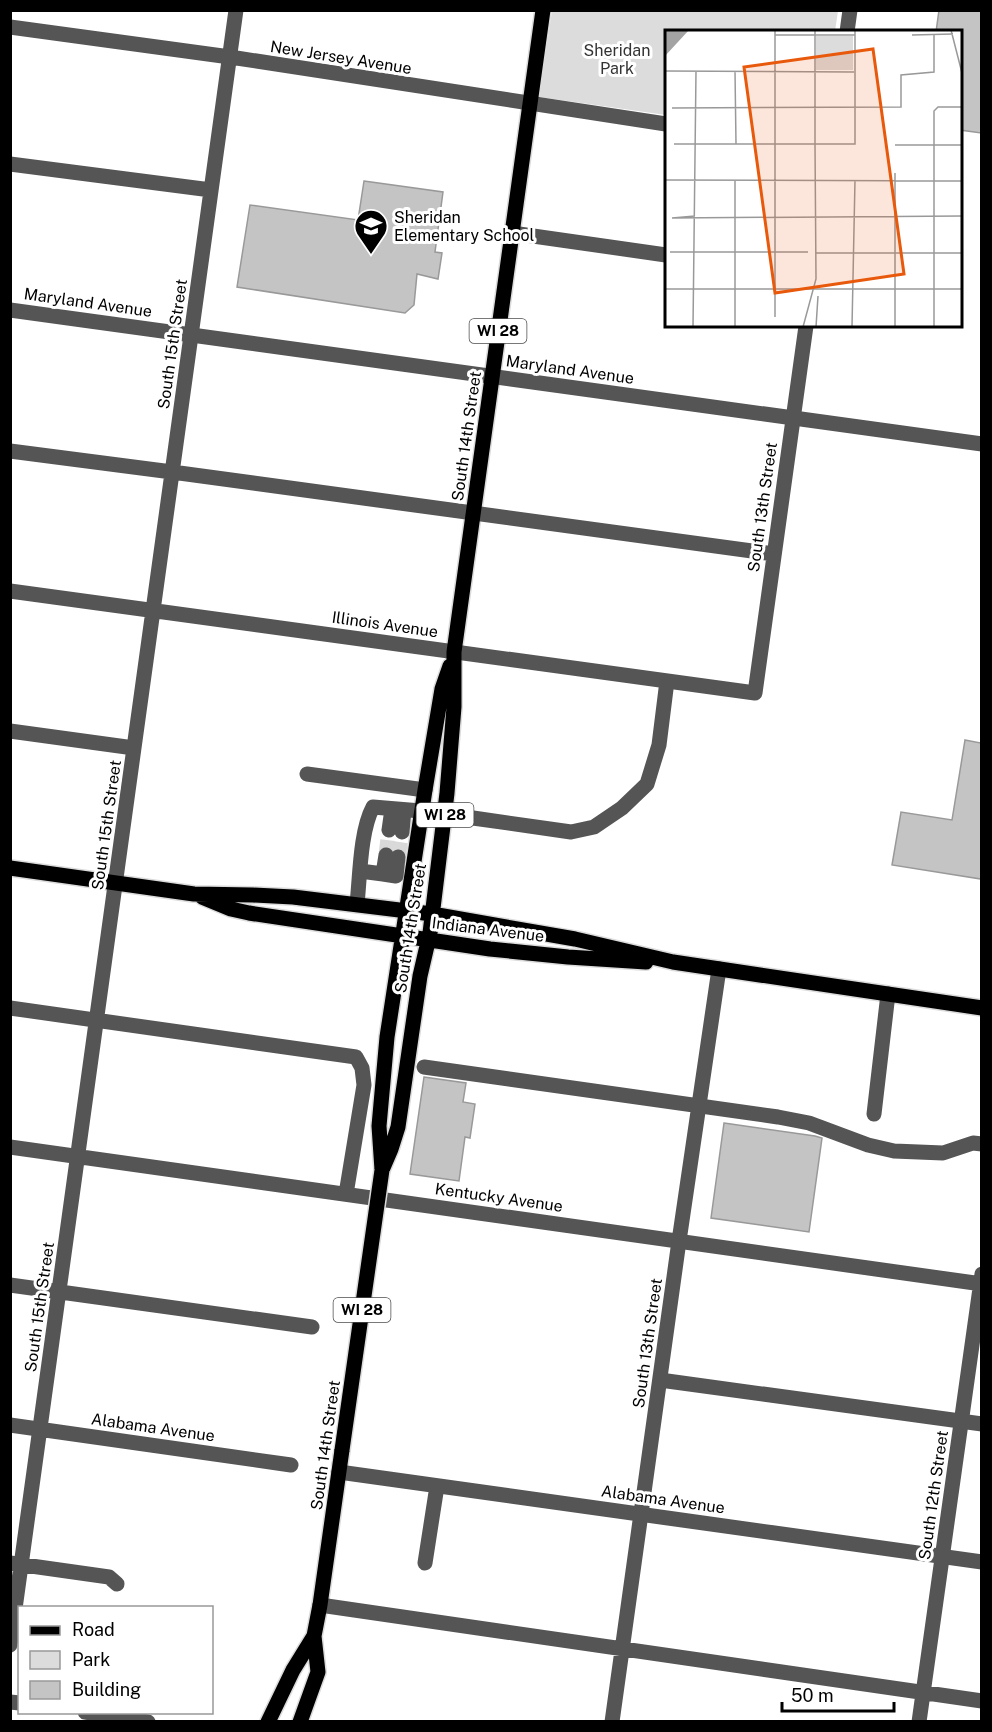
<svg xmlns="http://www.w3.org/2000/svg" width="992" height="1732" viewBox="0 0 992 1732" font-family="'Public Sans',sans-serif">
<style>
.green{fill:#dcdcdc}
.building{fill:#c4c4c4;stroke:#999;stroke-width:1.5}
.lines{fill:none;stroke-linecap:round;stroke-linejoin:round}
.minor-tunnel{stroke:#d9d9d9;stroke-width:15;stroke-dasharray:15 8;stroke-linecap:butt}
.major-casing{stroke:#dbdbdb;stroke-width:18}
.minor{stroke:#555;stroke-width:15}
.major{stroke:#000;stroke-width:15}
.major-bridge-casing{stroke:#dbdbdb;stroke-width:18;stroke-linecap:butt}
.major-bridge{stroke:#000;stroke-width:15}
.labels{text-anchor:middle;stroke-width:6;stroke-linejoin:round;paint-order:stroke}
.shield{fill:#fff;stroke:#4c4c4c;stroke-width:1.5}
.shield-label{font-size:15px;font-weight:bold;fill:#000}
.park-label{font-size:16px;fill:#333;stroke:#fff}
.street-label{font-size:16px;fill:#000;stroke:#fff}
.poi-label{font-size:16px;fill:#000;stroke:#fff;text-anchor:start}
.inset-road{fill:none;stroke:#999;stroke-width:1.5}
.view{fill:#e8590c;fill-opacity:0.15;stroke:#e8590c;stroke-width:3}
.inset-edge{fill:none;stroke:#000;stroke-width:3}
</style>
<rect width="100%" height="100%" fill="#fff"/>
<!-- green -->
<path class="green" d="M 552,11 L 838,11 L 835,31 L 666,32 L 666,115 L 539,97 Z"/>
<!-- building -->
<path class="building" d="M 939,10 L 981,10 L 981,133 L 960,130 L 960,32 L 936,32 Z
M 364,181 L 443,192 L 435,252 L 442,253 L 438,279 L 417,274 L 414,305 L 405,313 L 237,287 L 250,205 L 358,220 Z
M 965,740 L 981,743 L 981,879 L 892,865 L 901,812 L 952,820 Z
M 424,1077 L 466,1083 L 463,1102 L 475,1104 L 470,1138 L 465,1137 L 459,1181 L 410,1174 Z
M 724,1123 L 815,1136 L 822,1138 L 809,1232 L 711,1218 Z"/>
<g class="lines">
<!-- minor-tunnel -->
<path class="minor-tunnel" d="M 386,855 L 389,830
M 398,857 L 402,832"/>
<defs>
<path id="major" d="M 10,868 L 194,894 L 253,895 L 293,897 L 432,914 L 575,939 L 673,962 L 982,1008
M 202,897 L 231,909 L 249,913 L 490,949 L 568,957 L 646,962
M 382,1170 L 391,1149 L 398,1127 L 420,976 L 430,933 L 447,793 L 454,707 L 454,652 L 543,10
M 382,1170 L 379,1126 L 387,1037 L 425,790 L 442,689 L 450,666
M 268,1722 L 293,1670 L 314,1636
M 300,1722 L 318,1672 L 314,1636 L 320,1605 L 342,1450"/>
</defs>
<!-- major casing -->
<use href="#major" class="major-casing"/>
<!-- minor -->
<path class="minor" d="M 10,27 L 230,57 L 666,124
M 847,32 L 850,10
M 10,164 L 211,190
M 512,233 L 666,255
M 10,310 L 982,444
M 10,451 L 172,472 L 774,554
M 10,591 L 755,693 L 806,326
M 10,731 L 134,748
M 307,774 L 425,790
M 473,818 L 571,832 L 594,827 L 622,808 L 647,784 L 659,745 L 667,681
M 389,830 L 392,809
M 402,832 L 404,810
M 360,871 L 383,874 L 386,855
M 383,874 L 396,876 L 398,857
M 357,904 C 360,877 360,831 373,807 L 421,811
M 10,1008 L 356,1057 L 362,1068 L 364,1085 L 346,1194
M 424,1067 L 778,1117 L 809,1123 L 868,1145 L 894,1151 L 943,1153 L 973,1143 L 982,1144
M 874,1114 L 888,994
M 10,1147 L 982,1284
M 10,1285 L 312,1327
M 660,1380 L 982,1424
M 10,1425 L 291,1465
M 339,1472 L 982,1562
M 10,1563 L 109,1577 L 117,1584
M 425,1563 L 437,1486
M 320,1605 L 982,1701
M 10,1645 L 236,10
M 10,1702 L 20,1703
M 85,1712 L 148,1722
M 612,1722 L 679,1241 L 719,969
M 919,1722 L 982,1274"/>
<!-- major -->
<use href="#major" class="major"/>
<defs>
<path id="major-bridge" d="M 342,1450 L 382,1170"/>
</defs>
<!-- major-bridge casing -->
<use href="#major-bridge" class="major-bridge-casing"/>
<!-- major-bridge -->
<use href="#major-bridge" class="major-bridge"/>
</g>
<!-- icons -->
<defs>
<symbol id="school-pin" viewBox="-11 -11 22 30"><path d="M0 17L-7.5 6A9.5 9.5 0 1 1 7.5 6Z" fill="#000" stroke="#fff"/><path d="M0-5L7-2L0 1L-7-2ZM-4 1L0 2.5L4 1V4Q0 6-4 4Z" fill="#fff"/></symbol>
</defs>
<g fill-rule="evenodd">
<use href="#school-pin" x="352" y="207" width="38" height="52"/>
</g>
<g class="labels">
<!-- shield labels -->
<g class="shield">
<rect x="469.5" y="319" width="57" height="24" rx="4.5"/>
<rect x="416.5" y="803" width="57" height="24" rx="4.5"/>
<rect x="333.5" y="1298" width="57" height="24" rx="4.5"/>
</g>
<g class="shield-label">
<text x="498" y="336">WI 28</text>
<text x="445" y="820">WI 28</text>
<text x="362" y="1315">WI 28</text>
</g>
<!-- park labels -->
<g class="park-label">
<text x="617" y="56">Sheridan<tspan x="617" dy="18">Park</tspan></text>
</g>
<!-- street labels -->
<g class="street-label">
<text transform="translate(341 57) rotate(9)" y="6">New Jersey Avenue</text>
<text transform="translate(88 302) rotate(8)" y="6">Maryland Avenue</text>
<text transform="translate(172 344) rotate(-82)" y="6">South 15th Street</text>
<text transform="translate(570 369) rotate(8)" y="6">Maryland Avenue</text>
<text transform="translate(466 436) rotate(-82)" y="6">South 14th Street</text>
<text transform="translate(762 507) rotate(-82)" y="6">South 13th Street</text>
<text transform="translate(385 624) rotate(8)" y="6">Illinois Avenue</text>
<text transform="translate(106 825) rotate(-82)" y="6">South 15th Street</text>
<text transform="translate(410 928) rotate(-81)" y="6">South 14th Street</text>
<text transform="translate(488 929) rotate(7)" y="6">Indiana Avenue</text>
<text transform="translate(499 1197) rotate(8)" y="6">Kentucky Avenue</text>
<text transform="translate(39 1307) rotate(-82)" y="6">South 15th Street</text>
<text transform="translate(647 1343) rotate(-82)" y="6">South 13th Street</text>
<text transform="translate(153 1427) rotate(8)" y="6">Alabama Avenue</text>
<text transform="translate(325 1445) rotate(-82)" y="6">South 14th Street</text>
<text transform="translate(933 1495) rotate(-82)" y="6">South 12th Street</text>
<text transform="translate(663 1499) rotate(8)" y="6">Alabama Avenue</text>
</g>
<!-- poi labels -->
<g class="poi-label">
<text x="394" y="223">Sheridan<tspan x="394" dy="18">Elementary School</tspan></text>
</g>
</g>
<!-- overview -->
<g transform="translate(665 30)">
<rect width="297" height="297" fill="#fff"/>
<path d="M 151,6 L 188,6 L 188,40 L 151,40 Z" fill="#dcdcdc"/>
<path d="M 0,0 L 24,0 L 0,26 Z" fill="#a3a3a3"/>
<path class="inset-road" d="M 110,0 L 110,287M 286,0 L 297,43M 110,5 L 190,5M 247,5 L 288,4M 0,41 L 189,42M 70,41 L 71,114M 7,78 L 236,77 L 236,45 L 269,42 L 269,4M 9,114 L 190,114 L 190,0M 150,115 L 150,0M 230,115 L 297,115M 0,150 L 297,151M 70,150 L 70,297M 30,186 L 7,188 L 297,186M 5,222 L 143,222M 151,223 L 297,223M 0,259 L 297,259M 28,297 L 31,41M 138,297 L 151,249 L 150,114M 151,297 L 153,266M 187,297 L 190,150M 230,297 L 230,143M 269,297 L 269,81 L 273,77 L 297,77"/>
<path class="view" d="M 208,19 L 239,244 L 110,263 L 79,37 Z"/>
<rect width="297" height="297" class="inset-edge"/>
</g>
<!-- border -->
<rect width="992" height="1732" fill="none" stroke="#000000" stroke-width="24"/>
<!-- legend -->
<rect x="18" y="1606" width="195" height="108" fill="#ffffff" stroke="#999999" stroke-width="1.5"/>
<rect x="30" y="1626" width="30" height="9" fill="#000000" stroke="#999999" stroke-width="1.5"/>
<text x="72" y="1636" font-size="18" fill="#000000">Road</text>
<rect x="30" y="1651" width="30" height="18" fill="#dcdcdc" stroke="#999999" stroke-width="1.5"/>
<text x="72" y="1666" font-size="18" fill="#000000">Park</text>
<rect x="30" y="1681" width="30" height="18" fill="#c4c4c4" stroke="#999999" stroke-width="1.5"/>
<text x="72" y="1696" font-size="18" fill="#000000">Building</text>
<!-- scale -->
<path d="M782 1702v9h112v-9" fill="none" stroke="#000000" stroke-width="3"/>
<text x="791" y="1702" font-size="18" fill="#000000" stroke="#ffffff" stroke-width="4.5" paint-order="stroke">50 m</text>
</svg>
